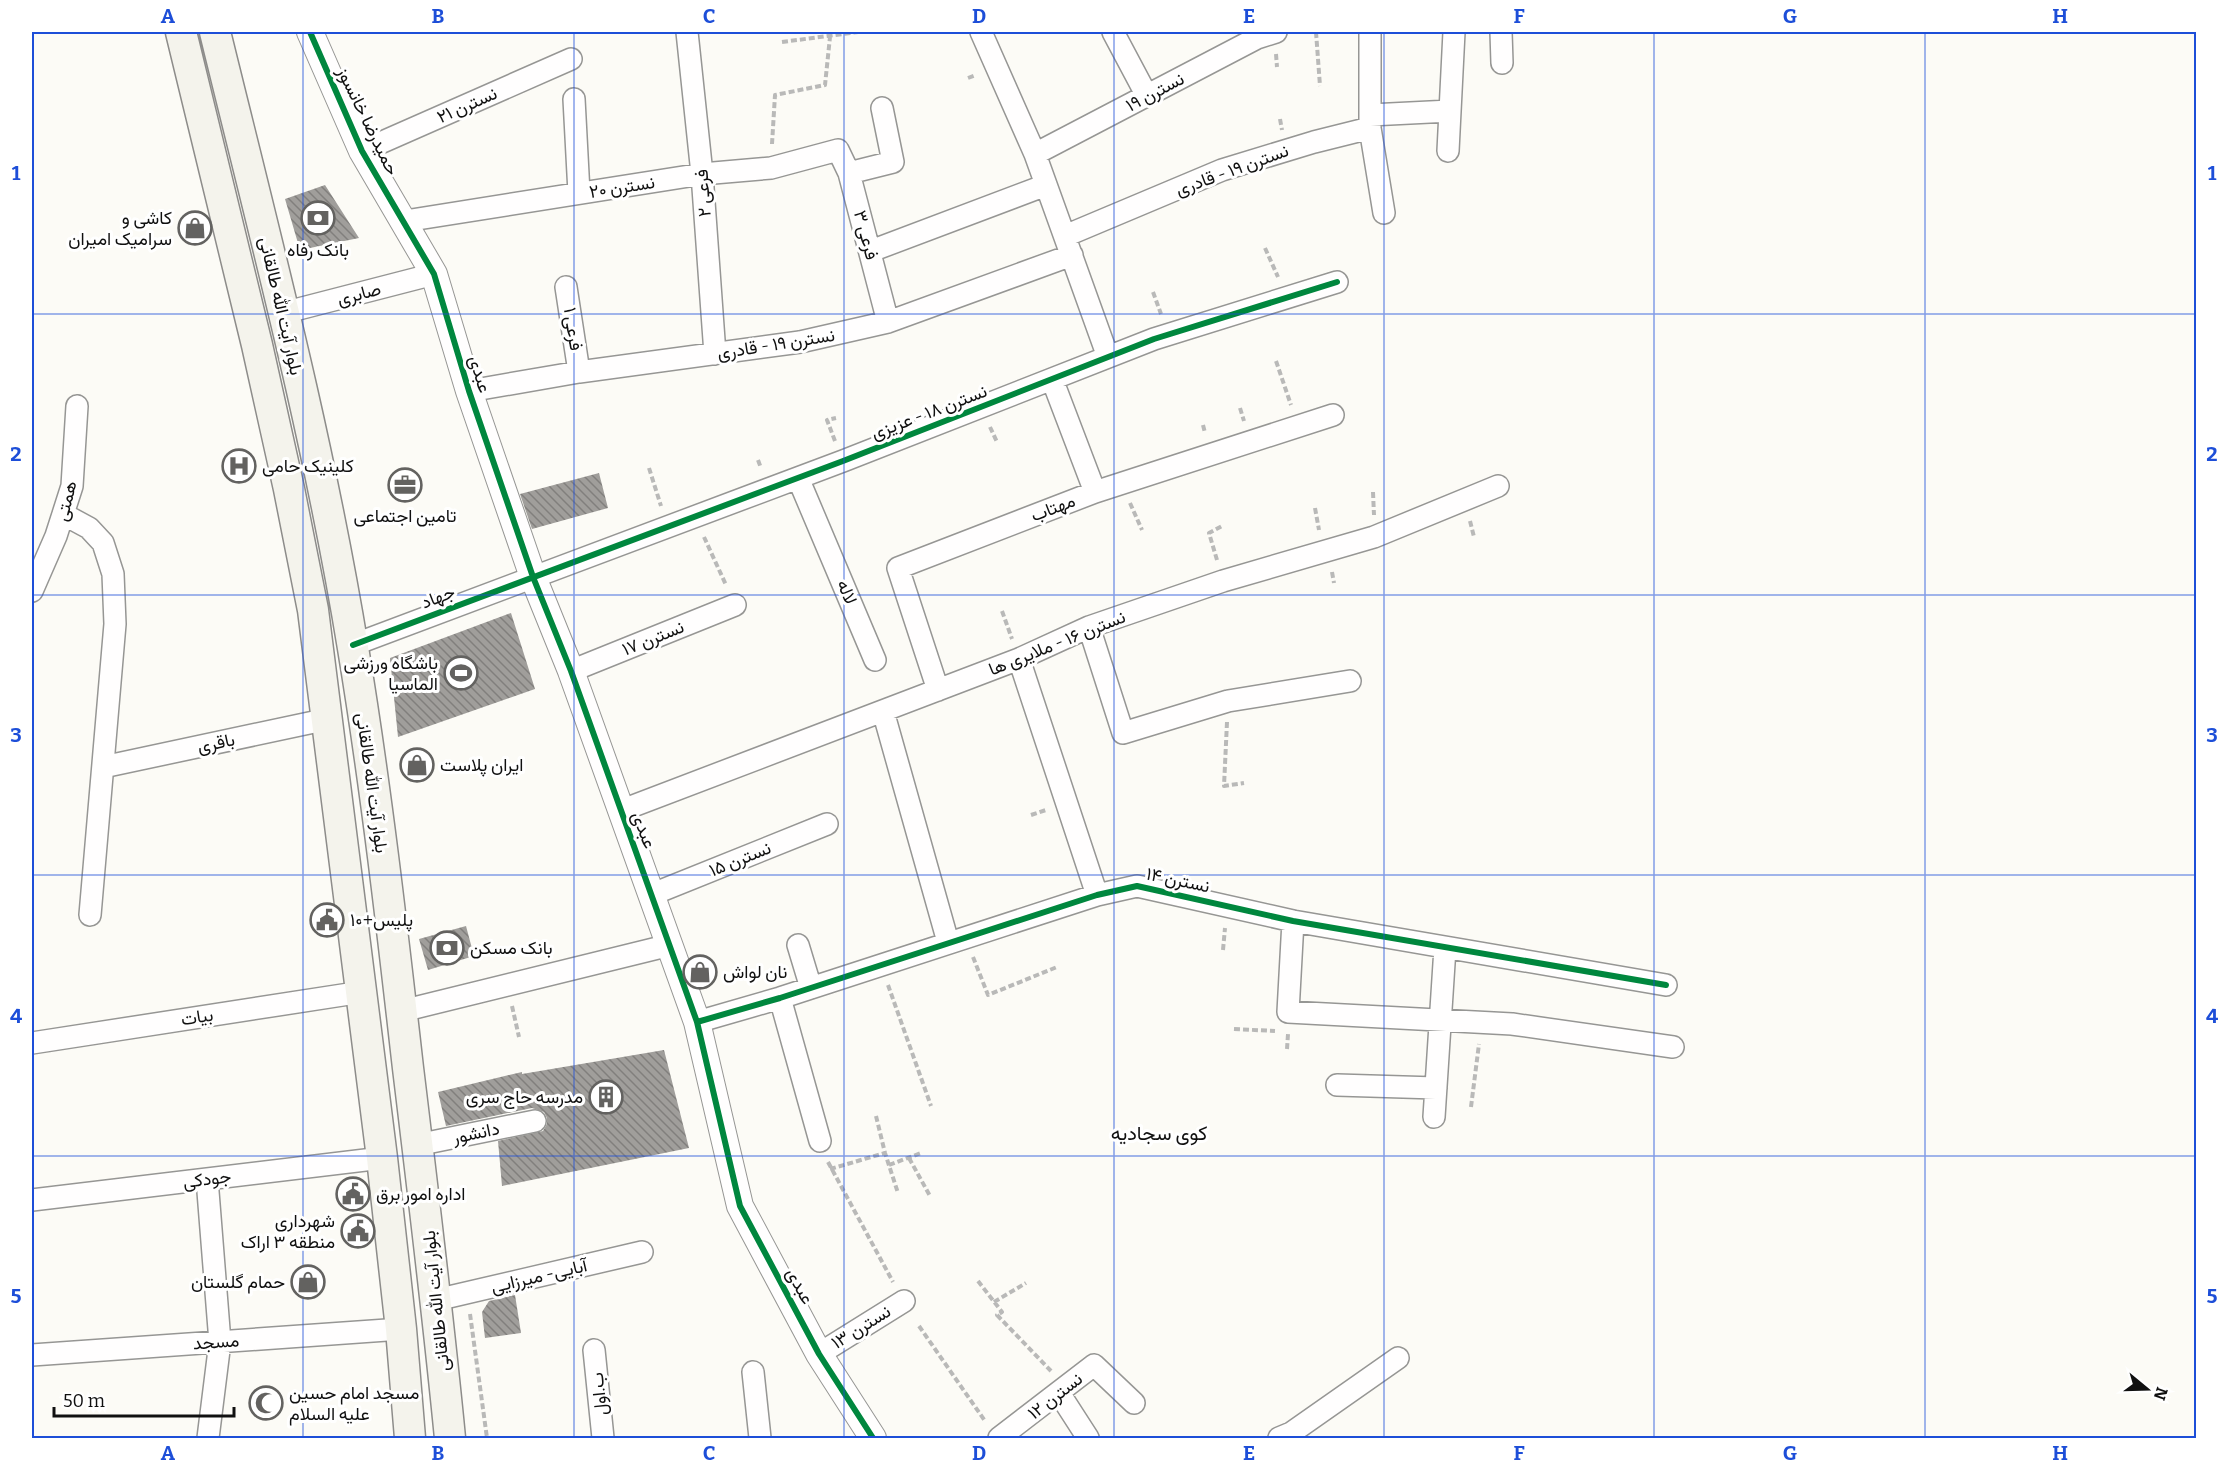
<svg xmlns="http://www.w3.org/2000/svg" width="2228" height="1470" viewBox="0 0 2228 1470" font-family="Bitter,Vazirmatn,serif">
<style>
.building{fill:url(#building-back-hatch)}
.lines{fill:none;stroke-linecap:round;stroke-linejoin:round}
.minor-casing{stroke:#969694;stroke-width:24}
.tertiary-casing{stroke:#969694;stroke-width:28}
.secondary-casing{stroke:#8d8c8a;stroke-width:33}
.path{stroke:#b9b9b8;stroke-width:4;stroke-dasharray:6 3;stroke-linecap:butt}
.minor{stroke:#fffefe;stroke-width:21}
.tertiary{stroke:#fffefe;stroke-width:26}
.secondary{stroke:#f4f3ec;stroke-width:30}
.cycleway-casing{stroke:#fff;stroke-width:10}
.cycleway{stroke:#00873e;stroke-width:6}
.grid{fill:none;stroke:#1d4ed8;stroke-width:1.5;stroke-opacity:0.55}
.labels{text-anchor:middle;stroke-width:6;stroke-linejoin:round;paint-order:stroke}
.street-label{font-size:18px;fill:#101010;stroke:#fff}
.poi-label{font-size:18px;fill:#101010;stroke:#fff;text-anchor:start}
.neighbourhood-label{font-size:20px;fill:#101010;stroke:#fff}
.neatline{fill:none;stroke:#1d4ed8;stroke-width:2}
.grid-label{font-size:20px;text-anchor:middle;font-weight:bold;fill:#1d4ed8}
</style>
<defs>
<pattern id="building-back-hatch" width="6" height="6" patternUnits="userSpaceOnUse" patternTransform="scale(1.5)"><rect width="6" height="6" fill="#a09e9b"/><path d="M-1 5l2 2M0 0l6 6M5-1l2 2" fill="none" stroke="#817f7d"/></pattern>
</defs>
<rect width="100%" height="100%" fill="#fcfbf6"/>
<!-- building -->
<path class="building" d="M 325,185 L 359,238 L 300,250 L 285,199 Z
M 599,473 L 608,508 L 532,529 L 520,494 Z
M 511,613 L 535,689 L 398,737 L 390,658 Z
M 466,926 L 474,956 L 428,970 L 419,939 Z
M 664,1050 L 689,1148 L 502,1186 L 498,1141 L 543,1131 L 547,1124 L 547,1118 L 544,1112 L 532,1108 L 446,1126 L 438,1092 L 522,1072 L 522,1074 Z
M 515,1295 L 521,1333 L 485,1338 L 482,1312 L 489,1301 Z"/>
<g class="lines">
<defs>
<path id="minor" d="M 687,32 L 702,174 L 715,354
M 981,32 L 1035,154 L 1108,357
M 1113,32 L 1147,96
M 1370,32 L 1370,128 L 1384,213
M 1501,32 L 1502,63
M 574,99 L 579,193
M 1370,115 L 1450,111
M 362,151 L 571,59
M 1448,151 L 1454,32
M 1035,154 L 1257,38 L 1276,32
M 849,173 L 893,162 L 882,108
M 405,221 L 702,174 L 771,168 L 838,150 L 849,173 L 888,322
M 1065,236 L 1222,170 L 1314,142 L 1370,128
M 871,251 L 1046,185
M 566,287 L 579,372
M 283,313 L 434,274
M 1052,379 L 1095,492
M 469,391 L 579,372 L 800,342 L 888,322 L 1072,255
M 798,478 L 875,660
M 63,514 L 89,528 L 103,543 L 113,574 L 115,624 L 90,915
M 32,591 L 56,536 L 72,486 L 77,406
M 1089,627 L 1123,733 L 1228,701 L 1350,681
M 353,645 L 843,461 L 1154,339 L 1337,282
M 1019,659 L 1097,895
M 571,671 L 735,605
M 938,690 L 898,568 L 1095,492 L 1333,415
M 883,711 L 948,942
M 103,767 L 328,719
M 620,811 L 1019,659 L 1089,627 L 1223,581 L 1374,537 L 1498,486
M 653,894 L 827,824
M 1293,921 L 1288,1012 L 1512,1024 L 1673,1047
M 798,945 L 811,988
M 780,998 L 820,1141
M 402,1011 L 670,945
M 697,1022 L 780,998 L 1097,895 L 1137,886 L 1293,921 L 1666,985
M 32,1043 L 362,992
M 1337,1085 L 1436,1088
M 1434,1117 L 1445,948
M 417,1145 L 535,1121
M 207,1179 L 220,1342 L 208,1438
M 32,1200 L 382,1158
M 436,1300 L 642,1252
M 594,1350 L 603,1438
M 819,1354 L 904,1301
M 32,1355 L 401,1329
M 753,1372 L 760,1438
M 1059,1393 L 1088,1438
M 999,1438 L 1094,1365 L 1134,1403
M 1279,1438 L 1291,1433 L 1398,1358"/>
<path id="tertiary" d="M 310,32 L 362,151 L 434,274 L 469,391 L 533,577 L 571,671 L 697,1022 L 740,1206 L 819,1354 L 873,1438"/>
<path id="secondary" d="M 181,32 L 257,345 L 289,489 L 313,610 L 382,1158 L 401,1329 L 410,1438
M 215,32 C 265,236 319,440 353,648 C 376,787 392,927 408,1068 C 423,1191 438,1315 450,1438"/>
</defs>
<!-- minor casing -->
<use href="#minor" class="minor-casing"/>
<!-- tertiary casing -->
<use href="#tertiary" class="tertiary-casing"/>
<!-- secondary casing -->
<use href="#secondary" class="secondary-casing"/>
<!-- path -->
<path class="path" d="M 1316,32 L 1320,86
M 782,42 L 858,32
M 1276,54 L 1277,67
M 968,78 L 976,75
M 1280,119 L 1282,130
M 772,144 L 775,95 L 825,85 L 830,37
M 1265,248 L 1278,277
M 1153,292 L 1161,314
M 1276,361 L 1291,405
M 1240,408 L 1244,421
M 1203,425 L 1205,433
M 990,427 L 997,442
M 835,441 L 827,420 L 836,418
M 758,460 L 761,468
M 649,468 L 661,506
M 1373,492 L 1374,515
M 1130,503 L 1142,530
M 1315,508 L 1319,530
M 1470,521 L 1474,537
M 704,537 L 726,585
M 1217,560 L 1209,533 L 1222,526
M 1332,572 L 1334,583
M 1002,611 L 1012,639
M 1227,722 L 1224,786 L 1244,783
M 1031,815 L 1046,810
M 1223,950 L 1225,928
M 973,957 L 988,995 L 1057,967
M 888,985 L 931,1106
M 512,1006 L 519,1037
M 1234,1029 L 1275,1031
M 1287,1049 L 1288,1034
M 1471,1107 L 1479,1044
M 876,1116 L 885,1153 L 898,1193
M 909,1158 L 930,1196
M 828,1162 L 893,1282
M 889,1165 L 921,1153
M 830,1169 L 885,1153
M 978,1281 L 1002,1312 L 997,1315 L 1051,1371
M 994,1302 L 1026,1283
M 470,1314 L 487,1438
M 919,1326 L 985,1421"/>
<!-- minor -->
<use href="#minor" class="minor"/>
<!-- tertiary -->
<use href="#tertiary" class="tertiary"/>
<!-- secondary -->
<use href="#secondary" class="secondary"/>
<defs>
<path id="cycleway" d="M 310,32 L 362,151 L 434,274 L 469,391 L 533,577 L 571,671 L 697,1022 L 740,1206 L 819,1354 L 873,1438
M 353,645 L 843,461 L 1154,339 L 1337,282
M 697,1022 L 780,998 L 1097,895 L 1137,886 L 1293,921 L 1666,985"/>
</defs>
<!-- cycleway casing -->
<use href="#cycleway" class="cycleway-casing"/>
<!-- cycleway -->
<use href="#cycleway" class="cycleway"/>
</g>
<!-- grid -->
<path class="grid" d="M 303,32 L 303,1438M 574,32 L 574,1438M 844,32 L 844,1438M 1114,32 L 1114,1438M 1384,32 L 1384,1438M 1654,32 L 1654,1438M 1925,32 L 1925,1438M 32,314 L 2196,314M 32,595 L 2196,595M 32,875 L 2196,875M 32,1156 L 2196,1156"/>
<!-- icons -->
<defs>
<symbol id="bank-ring" viewBox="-11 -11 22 22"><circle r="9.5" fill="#fff" stroke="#636260" stroke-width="1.5"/><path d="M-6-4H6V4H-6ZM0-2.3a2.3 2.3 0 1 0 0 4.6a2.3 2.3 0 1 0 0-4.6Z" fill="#636260"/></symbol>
<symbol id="shop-ring" viewBox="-11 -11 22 22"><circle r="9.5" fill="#fff" stroke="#636260" stroke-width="1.5"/><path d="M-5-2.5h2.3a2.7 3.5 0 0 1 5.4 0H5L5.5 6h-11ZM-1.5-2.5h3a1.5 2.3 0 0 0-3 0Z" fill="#636260"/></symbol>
<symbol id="hospital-ring" viewBox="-11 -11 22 22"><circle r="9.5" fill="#fff" stroke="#636260" stroke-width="1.5"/><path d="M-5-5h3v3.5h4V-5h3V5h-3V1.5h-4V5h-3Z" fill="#636260"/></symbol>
<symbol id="office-ring" viewBox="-11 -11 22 22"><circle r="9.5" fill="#fff" stroke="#636260" stroke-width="1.5"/><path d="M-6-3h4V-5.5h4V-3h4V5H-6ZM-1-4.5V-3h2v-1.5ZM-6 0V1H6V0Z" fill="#636260"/></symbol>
<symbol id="stadium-ring" viewBox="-11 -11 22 22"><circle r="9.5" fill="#fff" stroke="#636260" stroke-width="1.5"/><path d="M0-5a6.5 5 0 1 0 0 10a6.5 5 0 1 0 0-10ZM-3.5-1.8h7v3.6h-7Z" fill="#636260"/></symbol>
<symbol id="civic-ring" viewBox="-11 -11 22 22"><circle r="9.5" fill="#fff" stroke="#636260" stroke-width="1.5"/><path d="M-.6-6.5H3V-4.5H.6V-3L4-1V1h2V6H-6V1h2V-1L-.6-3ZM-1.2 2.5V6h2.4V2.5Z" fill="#636260"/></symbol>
<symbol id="building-ring" viewBox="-11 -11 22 22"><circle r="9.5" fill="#fff" stroke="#636260" stroke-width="1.5"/><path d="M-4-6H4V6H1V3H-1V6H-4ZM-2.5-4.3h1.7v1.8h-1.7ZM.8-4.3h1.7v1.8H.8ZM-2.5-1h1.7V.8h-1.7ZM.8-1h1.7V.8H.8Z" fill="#636260"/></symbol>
<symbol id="mosque-ring" viewBox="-11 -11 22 22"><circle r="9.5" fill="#fff" stroke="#636260" stroke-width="1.5"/><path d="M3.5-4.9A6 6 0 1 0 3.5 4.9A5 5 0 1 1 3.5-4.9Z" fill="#636260"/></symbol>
</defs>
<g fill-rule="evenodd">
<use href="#bank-ring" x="299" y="199" width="38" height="38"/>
<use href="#shop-ring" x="176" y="209" width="38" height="38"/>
<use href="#hospital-ring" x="220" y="447" width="38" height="38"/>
<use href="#office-ring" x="386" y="466" width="38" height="38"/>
<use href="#stadium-ring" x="442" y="654" width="38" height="38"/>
<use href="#shop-ring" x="398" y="746" width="38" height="38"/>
<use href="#civic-ring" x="308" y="901" width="38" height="38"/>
<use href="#bank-ring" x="428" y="929" width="38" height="38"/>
<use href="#shop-ring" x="681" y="953" width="38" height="38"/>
<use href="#building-ring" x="587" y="1078" width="38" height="38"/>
<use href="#civic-ring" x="334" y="1175" width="38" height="38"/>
<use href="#civic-ring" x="339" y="1212" width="38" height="38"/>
<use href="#shop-ring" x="289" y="1263" width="38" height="38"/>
<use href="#mosque-ring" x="247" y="1384" width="38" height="38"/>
</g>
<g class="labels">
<!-- street labels -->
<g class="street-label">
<text transform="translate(1155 92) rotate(-28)" y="6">نسترن ۱۹</text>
<text transform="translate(467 105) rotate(-24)" y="6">نسترن ۲۱</text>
<text transform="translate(368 121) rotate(64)" y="6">حمیدرضا خانسوز</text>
<text transform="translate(1232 170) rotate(-20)" y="6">نسترن ۱۹ - قادری</text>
<text transform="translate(622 187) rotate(-9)" y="6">نسترن ۲۰</text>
<text transform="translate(703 193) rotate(-94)" y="6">فرعی ۲</text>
<text transform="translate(866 235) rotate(75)" y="6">فرعی ۳</text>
<text transform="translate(359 294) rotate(-15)" y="6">صابری</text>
<text transform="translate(281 306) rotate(77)" y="6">بلوار آیت الله طالقانی</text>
<text transform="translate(573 329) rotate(81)" y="6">فرعی ۱</text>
<text transform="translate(776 344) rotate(-9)" y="6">نسترن ۱۹ - قادری</text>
<text transform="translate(480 374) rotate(73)" y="6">عبدی</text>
<text transform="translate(929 412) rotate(-21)" y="6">نسترن ۱۸ - عزیزی</text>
<text transform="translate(66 501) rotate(-76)" y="6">همتی</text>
<text transform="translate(1053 508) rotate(-21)" y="6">مهتاب</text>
<text transform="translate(847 592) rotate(67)" y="6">لاله</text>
<text transform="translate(438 597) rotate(-21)" y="6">جهاد</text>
<text transform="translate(653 638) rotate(-22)" y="6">نسترن ۱۷</text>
<text transform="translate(1057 643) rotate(-22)" y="6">نسترن ۱۶ - ملایری ها</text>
<text transform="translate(216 743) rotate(-12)" y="6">باقری</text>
<text transform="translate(372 783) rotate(82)" y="6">بلوار آیت الله طالقانی</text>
<text transform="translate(644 830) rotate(69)" y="6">عبدی</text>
<text transform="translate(740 859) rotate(-22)" y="6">نسترن ۱۵</text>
<text transform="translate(1178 880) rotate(12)" y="6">نسترن ۱۴</text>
<text transform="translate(197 1017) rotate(-9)" y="6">بیات</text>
<text transform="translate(476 1133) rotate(-12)" y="6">دانشور</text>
<text transform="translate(207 1179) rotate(-7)" y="6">جودکی</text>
<text transform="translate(539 1276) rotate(-13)" y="6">آبایی- میرزایی</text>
<text transform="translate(800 1286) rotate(62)" y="6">عبدی</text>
<text transform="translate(436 1301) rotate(-96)" y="6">بلوار آیت الله طالقانی</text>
<text transform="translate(861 1327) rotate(-32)" y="6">نسترن ۱۳</text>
<text transform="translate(216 1342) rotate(-4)" y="6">مسجد</text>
<text transform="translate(599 1394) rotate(-96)" y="6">ب.اول</text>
<text transform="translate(1055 1396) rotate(-38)" y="6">نسترن ۱۲</text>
</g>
<!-- poi labels -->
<g class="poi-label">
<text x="172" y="224" text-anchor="end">کاشی و<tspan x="172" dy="21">سرامیک امیران</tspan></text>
<text x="318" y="256" text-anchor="middle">بانک رفاه</text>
<text x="262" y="472">کلینیک حامی</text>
<text x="405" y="522" text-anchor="middle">تامین اجتماعی</text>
<text x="438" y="669" text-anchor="end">باشگاه ورزشی<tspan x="438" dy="21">الماسیا</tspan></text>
<text x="440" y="771">ایران پلاست</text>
<text x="350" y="926">پلیس+۱۰</text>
<text x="470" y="954">بانک مسکن</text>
<text x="723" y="978">نان لواش</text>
<text x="583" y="1103" text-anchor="end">مدرسه حاج سری</text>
<text x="376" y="1200">اداره امور برق</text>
<text x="335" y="1227" text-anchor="end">شهرداری<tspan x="335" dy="21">منطقه ۳ اراک</tspan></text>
<text x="285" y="1288" text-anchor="end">حمام گلستان</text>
<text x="289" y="1399">مسجد امام حسین<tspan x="289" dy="21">علیه السلام</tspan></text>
</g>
<!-- neighbourhood labels -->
<g class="neighbourhood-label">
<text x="1159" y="1140">کوی سجادیه</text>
</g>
</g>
<!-- border -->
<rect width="2228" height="1470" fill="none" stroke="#ffffff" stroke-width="66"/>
<!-- north arrow -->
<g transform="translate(2147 1389) rotate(109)" stroke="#ffffff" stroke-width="4.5" paint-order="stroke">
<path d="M0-4.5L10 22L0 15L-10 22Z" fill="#101010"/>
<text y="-9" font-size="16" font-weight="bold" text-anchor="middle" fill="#101010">N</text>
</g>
<!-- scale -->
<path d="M54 1407v9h180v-9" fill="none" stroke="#101010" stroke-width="3"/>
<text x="63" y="1407" font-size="18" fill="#101010" stroke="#ffffff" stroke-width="4.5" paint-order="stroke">50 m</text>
<rect x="33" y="33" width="2162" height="1404" class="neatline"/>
<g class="grid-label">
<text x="168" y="23">A</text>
<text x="438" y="23">B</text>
<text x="709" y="23">C</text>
<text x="979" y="23">D</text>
<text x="1249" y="23">E</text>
<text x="1519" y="23">F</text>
<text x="1790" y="23">G</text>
<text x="2060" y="23">H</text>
<text x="16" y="180">1</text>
<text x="2212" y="180">1</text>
<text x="16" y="461">2</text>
<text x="2212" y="461">2</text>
<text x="16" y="742">3</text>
<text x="2212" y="742">3</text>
<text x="16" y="1023">4</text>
<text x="2212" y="1023">4</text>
<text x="16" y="1303">5</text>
<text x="2212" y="1303">5</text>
<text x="168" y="1460">A</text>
<text x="438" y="1460">B</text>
<text x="709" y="1460">C</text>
<text x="979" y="1460">D</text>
<text x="1249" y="1460">E</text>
<text x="1519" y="1460">F</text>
<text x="1790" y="1460">G</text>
<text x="2060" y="1460">H</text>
</g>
</svg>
